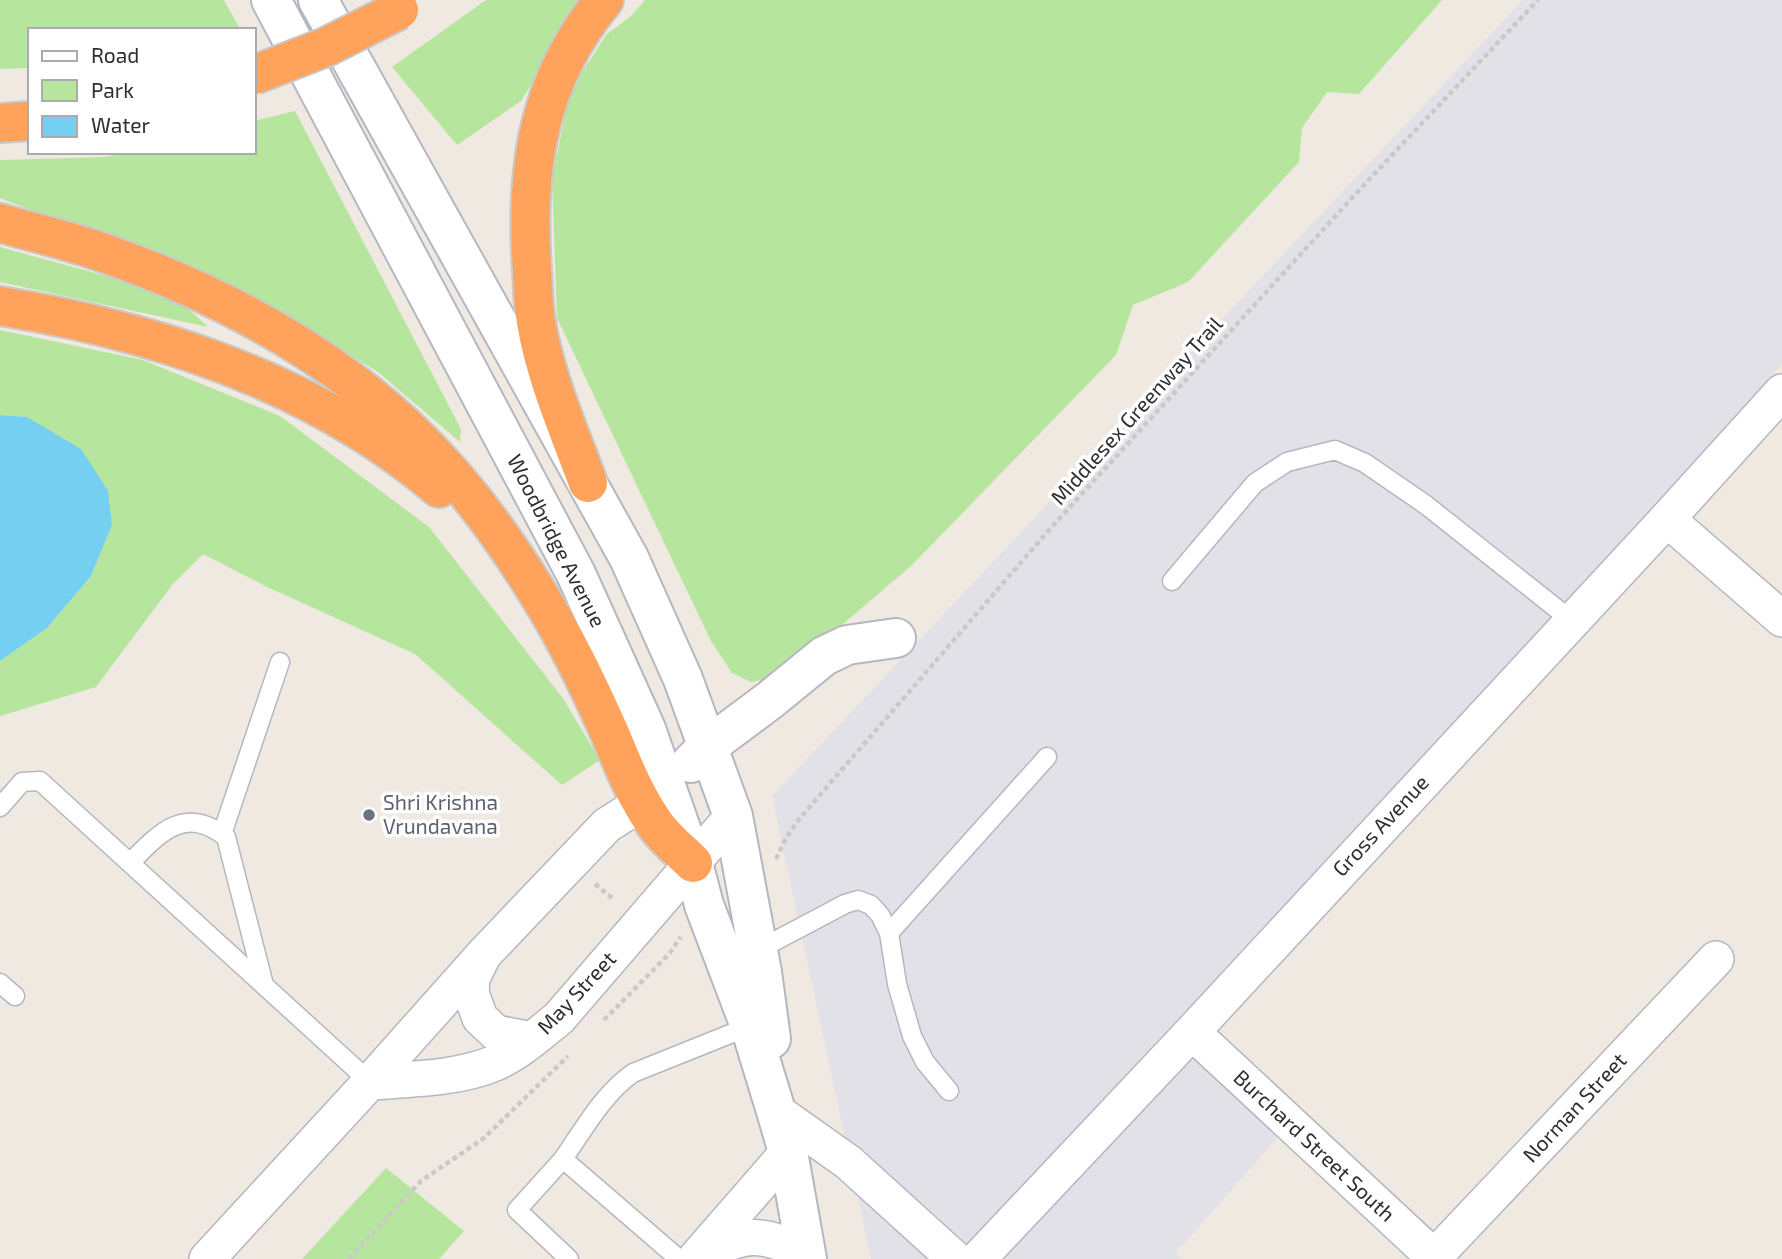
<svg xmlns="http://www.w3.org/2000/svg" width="1782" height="1259" viewBox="0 0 1782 1259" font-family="'Exo 2',sans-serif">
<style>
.industrial{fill:#e3e1e8}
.green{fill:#b6e59e}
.water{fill:#75cff0}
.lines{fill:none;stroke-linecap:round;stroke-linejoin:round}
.service-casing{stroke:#b4b7c1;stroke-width:21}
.minor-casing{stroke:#b4b7c1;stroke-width:38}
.secondary-casing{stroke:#b4b7c1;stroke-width:42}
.motorway-casing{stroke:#c9c9c9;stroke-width:42}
.path{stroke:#c9c9c9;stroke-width:4.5;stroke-dasharray:5 3.5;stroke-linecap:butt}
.service{stroke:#fff;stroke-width:18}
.minor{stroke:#fff;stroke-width:35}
.secondary{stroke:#fff;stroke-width:38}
.motorway{stroke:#ffa35c;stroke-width:38}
.motorway-bridge-casing{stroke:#c9c9c9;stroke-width:42;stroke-linecap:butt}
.motorway-bridge{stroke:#ffa35c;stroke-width:38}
.worship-dot{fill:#6b7280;stroke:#fff;stroke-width:2.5}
.labels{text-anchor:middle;stroke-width:7;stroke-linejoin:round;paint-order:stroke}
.street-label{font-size:21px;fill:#2e2e2e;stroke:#fff}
.worship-label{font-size:21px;fill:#5b616d;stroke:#fff;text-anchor:start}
</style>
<rect width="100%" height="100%" fill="#efe9e1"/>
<!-- industrial -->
<path class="industrial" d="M 1523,0 L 1782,0 L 1782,364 L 1334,875 L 1184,1038 L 1284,1130 L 1176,1253 L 1181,1259 L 871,1259 L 772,796 Z"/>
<!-- green -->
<path class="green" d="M 0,0 L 224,0 L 240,29 L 30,30 L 30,68 L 0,69 Z
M 486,0 L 585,0 L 521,101 L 457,145 L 392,67 Z
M 645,0 L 1442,0 L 1359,94 L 1327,92 L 1302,128 L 1299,162 L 1188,282 L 1133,305 L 1116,355 L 911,566 L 782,676 L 751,682 L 732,673 L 711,641 L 557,318 L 552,179 L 570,91 L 606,35 L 631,16 Z
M 295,111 L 461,429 L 460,442 L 378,372 L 248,293 L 0,198 L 0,160 L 106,157 L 126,152 L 254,152 L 254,121 Z
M 0,247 L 172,294 L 208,327 L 0,282 Z
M 0,330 L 143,360 L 280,416 L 429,527 L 562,697 L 600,760 L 562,785 L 415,654 L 265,586 L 203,554 L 172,585 L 96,687 L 0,716 L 0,661 L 47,628 L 91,576 L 112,525 L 27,417 L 0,415 Z
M 386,1168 L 464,1231 L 439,1259 L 302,1259 Z"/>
<!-- water -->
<path class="water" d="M 0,415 L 27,417 L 81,449 L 108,491 L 112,525 L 91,576 L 47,628 L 0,661 Z"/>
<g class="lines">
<defs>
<path id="service" d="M 1172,581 L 1255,483 L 1287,462 L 1335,450 L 1365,463 L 1426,505 L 1571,620
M 0,807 L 22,782 L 40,781 L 370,1082
M 222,834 L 280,662
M 130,863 C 160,832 185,805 226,837 L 264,985
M 889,933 L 1047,757
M 758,950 L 845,904 L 858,900 L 871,905 L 880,915 L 889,933 L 897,984 L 912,1036 L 925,1062 L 949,1091
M 0,983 L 15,996
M 563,1159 C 584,1129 603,1094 633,1073 L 750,1026
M 569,1259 L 517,1210 L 563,1159 L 679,1259"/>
<path id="minor" d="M 1667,519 L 1782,619
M 482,958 L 472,978 L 471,993 L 480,1018 L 496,1033 L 532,1040
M 1192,1032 L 1436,1259
M 370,1082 C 411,1079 457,1079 495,1063 C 518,1053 539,1034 559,1018 L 733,816
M 776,1111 L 848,1162 L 955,1259
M 1434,1257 L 1716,959
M 207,1259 L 370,1082 L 486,952 L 607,825 L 664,789
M 695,1259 L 788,1152
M 703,1259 C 741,1229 766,1233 807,1255
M 978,1259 L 1192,1032 L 1667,519 L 1782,392"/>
<path id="secondary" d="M 271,0 L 576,574 L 646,729 L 693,863 L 704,905 L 750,1026 L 776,1111 L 788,1152 L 807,1259
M 318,0 L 629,558 L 683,679 L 733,816 L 762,972 L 771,1039
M 691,763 L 707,747 L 770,700 L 824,656 L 847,645 L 896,638"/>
<path id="motorway" d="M 0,123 L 30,121
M 0,223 C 35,233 72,241 107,254 C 228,297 349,363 437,458 C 481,505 520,562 552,617 C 574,655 593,695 611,736 C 623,765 635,795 653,821 C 663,837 680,850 693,863
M 0,306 C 157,331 315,383 439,488
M 588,483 C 569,431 545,377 536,322 C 533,304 533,286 532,269 C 525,167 538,80 604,0"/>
</defs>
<!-- service casing -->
<use href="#service" class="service-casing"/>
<!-- minor casing -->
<use href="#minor" class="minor-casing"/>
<!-- secondary casing -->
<use href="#secondary" class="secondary-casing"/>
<!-- motorway casing -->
<use href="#motorway" class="motorway-casing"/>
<!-- path -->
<path class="path" d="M 776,859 L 786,838 L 800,818 L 1049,530 L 1363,186 L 1538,0
M 595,884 L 612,898
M 604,1020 L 669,954 L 681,937
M 349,1259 L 421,1181 L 484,1138 L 568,1056"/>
<!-- service -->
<use href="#service" class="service"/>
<!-- minor -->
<use href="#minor" class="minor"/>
<!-- secondary -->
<use href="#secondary" class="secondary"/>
<!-- motorway -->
<use href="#motorway" class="motorway"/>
<defs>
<path id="motorway-bridge" d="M 254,75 L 326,47 L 399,10"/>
</defs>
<!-- motorway-bridge casing -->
<use href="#motorway-bridge" class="motorway-bridge-casing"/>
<!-- motorway-bridge -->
<use href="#motorway-bridge" class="motorway-bridge"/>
</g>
<!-- markers -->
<circle class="worship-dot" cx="369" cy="815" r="7"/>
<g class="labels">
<!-- street labels -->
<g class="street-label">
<text transform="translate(1137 411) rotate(-48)" y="7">Middlesex Greenway Trail</text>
<text transform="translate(556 541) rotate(63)" y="7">Woodbridge Avenue</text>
<text transform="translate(1381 826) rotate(-47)" y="7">Gross Avenue</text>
<text transform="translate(577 993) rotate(-47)" y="7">May Street</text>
<text transform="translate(1575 1108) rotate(-47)" y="7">Norman Street</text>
<text transform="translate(1314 1146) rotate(43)" y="7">Burchard Street South</text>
</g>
<!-- worship labels -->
<g class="worship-label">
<text x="383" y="810">Shri Krishna<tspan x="383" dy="24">Vrundavana</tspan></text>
</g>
</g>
<!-- legend -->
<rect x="28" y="28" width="228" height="126" fill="#ffffff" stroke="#ababab" stroke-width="2"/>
<rect x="42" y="51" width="35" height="10" fill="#ffffff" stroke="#ababab" stroke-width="2"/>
<text x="91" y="63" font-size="21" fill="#2e2e2e">Road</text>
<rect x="42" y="80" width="35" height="21" fill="#b6e59e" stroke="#ababab" stroke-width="2"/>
<text x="91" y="98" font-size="21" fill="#2e2e2e">Park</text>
<rect x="42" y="116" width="35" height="21" fill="#75cff0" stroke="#ababab" stroke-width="2"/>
<text x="91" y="133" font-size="21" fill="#2e2e2e">Water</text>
</svg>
